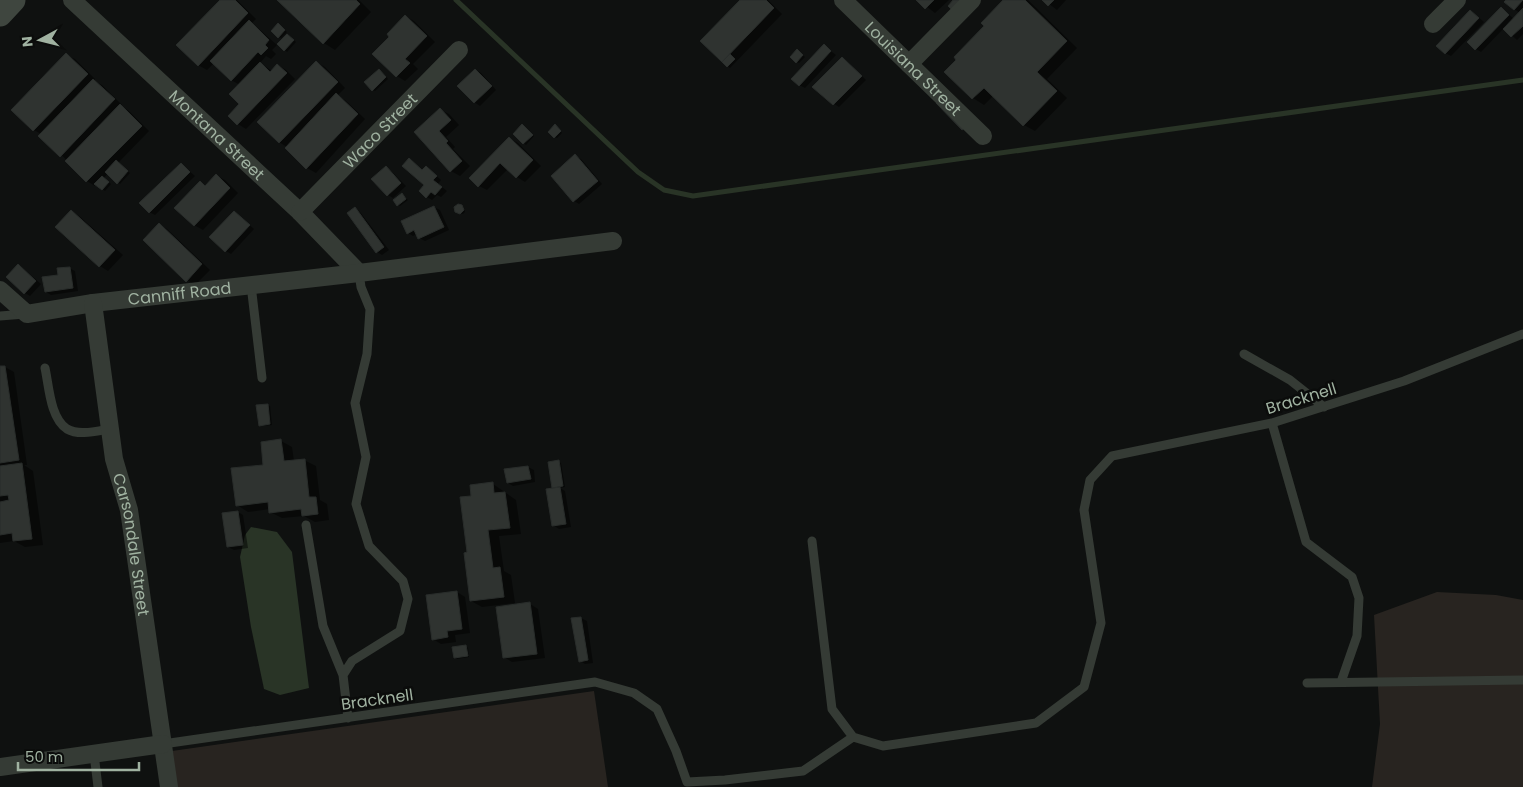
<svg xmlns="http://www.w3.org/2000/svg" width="1523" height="787" viewBox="0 0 1523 787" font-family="Poppins,sans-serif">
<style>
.green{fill:#282420}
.water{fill:#293426}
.shadow{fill:#0007}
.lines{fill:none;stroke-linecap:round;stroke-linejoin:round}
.stream{stroke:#293426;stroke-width:5}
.building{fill:#2f3330;stroke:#292d2b}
.lane{stroke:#353b35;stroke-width:9}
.street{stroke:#353b35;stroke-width:18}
.secondary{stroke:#3f463f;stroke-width:25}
.labels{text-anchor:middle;stroke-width:5;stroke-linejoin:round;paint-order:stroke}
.street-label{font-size:16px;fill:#a0b2a1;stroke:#0b0c0b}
</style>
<rect width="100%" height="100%" fill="#0f1110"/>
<!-- green -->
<path class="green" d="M 1437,592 L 1496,595 L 1523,600 L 1523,787 L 1372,787 L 1380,724 L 1374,615 Z
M 594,691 L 608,787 L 177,787 L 172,751 Z"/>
<!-- water -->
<path class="water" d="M 251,527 L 277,532 L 292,552 L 309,688 L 280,695 L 264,689 L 251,627 L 240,557 L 245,535 Z"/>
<!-- shadow -->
<path class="shadow" d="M 222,0 L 237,0 L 256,19 L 252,23 L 277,45 L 272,50 L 276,54 L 271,59 L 266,56 L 260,63 L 272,71 L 278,65 L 286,70 L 295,79 L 246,129 L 238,124 L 241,104 L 240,85 L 231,80 L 214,63 L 207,70 L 198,65 Z
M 278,0 L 359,0 L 371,12 L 335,50 L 324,43 Z
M 742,0 L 768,0 L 782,14 L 730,68 L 702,41 Z
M 918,0 L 949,0 L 935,13 Z
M 1005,0 L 1028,0 L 1077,48 L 1047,79 L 1067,98 L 1035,131 L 1024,125 L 994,95 L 984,105 L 973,98 L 946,72 Z
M 1044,0 L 1066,0 L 1057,10 Z
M 1508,0 L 1523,0 L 1523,34 L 1517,40 L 1504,28 L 1481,52 L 1476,49 L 1501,8 L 1514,19 L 1520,13 L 1514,9 Z
M 1471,11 L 1484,22 L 1451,56 L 1445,53 Z
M 405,16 L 414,21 L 435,42 L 413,64 L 418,69 L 405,81 L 397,76 L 374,54 L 391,37 Z
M 280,26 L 287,32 L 281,38 L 279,37 Z
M 290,36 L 296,42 L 287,52 L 279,44 Z
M 824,46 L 836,55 L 805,88 L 799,85 Z
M 799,52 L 805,57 L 799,63 L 797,62 Z
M 66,55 L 75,59 L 95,79 L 94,81 L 102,85 L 122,105 L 121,106 L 129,111 L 149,131 L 118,163 L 130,173 L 120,184 L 108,173 L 104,178 L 111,184 L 105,191 L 97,184 L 95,186 L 87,181 L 41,134 L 34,130 Z
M 842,59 L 848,62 L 866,80 L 839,107 L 822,96 L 814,88 Z
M 316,62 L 325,67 L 345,88 L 337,96 L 345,100 L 365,119 L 316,173 L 307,168 L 287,147 L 279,142 Z
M 476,70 L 481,73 L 496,90 L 480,106 L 474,102 Z
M 381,71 L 388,79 L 375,91 L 373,90 Z
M 441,110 L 449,114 L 459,125 L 446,137 L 455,147 L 453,149 L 470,166 L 460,176 L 451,171 L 416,132 Z
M 523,126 L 534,136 L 526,145 L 514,134 Z
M 557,127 L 562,133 L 557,138 L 555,137 Z
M 509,138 L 518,143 L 541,166 L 525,182 L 517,177 L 508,169 L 487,190 L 479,186 Z
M 575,156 L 581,159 L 602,184 L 579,204 L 574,201 Z
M 410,160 L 423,171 L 431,171 L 441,180 L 438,184 L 447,191 L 441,197 L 437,195 L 432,200 L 427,197 L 426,185 Z
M 181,164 L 195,176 L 155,215 L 149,212 Z
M 386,168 L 391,171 L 406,186 L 393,198 L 388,195 Z
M 217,176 L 225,180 L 238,193 L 203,230 L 194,225 L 200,183 L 206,186 Z
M 402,195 L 408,200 L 400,206 L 398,205 Z
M 462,206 L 464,208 L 465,212 L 463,214 L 459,213 Z
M 434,207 L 440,210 L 449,230 L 425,241 L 419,238 L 417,234 L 413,236 L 408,233 Z
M 355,209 L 360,212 L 389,250 L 382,255 L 377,252 Z
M 71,211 L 79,216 L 123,255 L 108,271 L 100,266 L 57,227 Z
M 235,212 L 254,229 L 231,254 L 226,251 Z
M 159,224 L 167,229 L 210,270 L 195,285 L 187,280 Z
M 19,265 L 41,284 L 30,296 L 25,293 Z
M 69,268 L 75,271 L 78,291 L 51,295 L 46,292 Z
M 5,367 L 14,372 L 27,465 L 24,465 L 33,471 L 43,545 L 25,547 L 14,541 L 0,543 L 0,368 Z
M 267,405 L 270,406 L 272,425 L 262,426 L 260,425 Z
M 281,441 L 292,447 L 294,461 L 304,460 L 316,466 L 320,500 L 327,504 L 329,520 L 315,522 L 304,516 L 282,518 L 270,512 L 270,509 L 248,512 L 237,505 Z
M 559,462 L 561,463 L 565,487 L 560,488 L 565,491 L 571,527 L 559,529 L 553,525 L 553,489 L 549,463 Z
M 528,467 L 534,470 L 535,482 L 513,486 L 508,483 Z
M 493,484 L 516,500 L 521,534 L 499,536 L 504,571 L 511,575 L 515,603 L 482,607 L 471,601 L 469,554 L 473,497 Z
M 238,512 L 243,515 L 248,548 L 234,550 L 228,547 Z
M 457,592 L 465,597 L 470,633 L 455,635 L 456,642 L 441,644 L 433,639 Z
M 530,604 L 538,609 L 545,658 L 512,662 L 504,657 Z
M 581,618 L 587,621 L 593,663 L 585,664 L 580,661 Z
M 466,646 L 468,648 L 469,657 L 457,659 L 455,657 Z"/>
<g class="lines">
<!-- stream -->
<path class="stream" d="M 456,0 L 638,172 L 664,190 L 693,196 L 1523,80"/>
</g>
<!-- building -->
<path class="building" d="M 220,0 L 235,0 L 248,13 L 198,66 L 176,45 Z
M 277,0 L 356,0 L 360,4 L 323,44 Z
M 740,0 L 766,0 L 774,8 L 722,62 L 700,41 Z
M 916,0 L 934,0 L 925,9 Z
M 953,0 L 963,0 L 953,11 L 948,6 Z
M 1003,0 L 1025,0 L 1067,41 L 1037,72 L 1057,91 L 1023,126 L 984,88 L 972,99 L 944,72 L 956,60 L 954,57 L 984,26 L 981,23 Z
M 1042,0 L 1054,0 L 1048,6 Z
M 1506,0 L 1523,0 L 1514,10 L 1504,2 Z
M 1501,7 L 1509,15 L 1475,50 L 1467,42 Z
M 1523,8 L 1523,26 L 1511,37 L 1503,29 Z
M 1470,10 L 1479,18 L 1445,54 L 1436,46 Z
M 405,15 L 427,36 L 405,59 L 410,63 L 396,77 L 372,54 L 389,37 L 387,34 Z
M 249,20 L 269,40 L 265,45 L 268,48 L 261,55 L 258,52 L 231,81 L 210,61 Z
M 278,23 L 285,30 L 278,38 L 271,31 Z
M 287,34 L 294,40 L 284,51 L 277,44 Z
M 824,44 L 831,51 L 799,86 L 791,79 Z
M 797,49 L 803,55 L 796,63 L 790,57 Z
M 66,53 L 88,74 L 33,131 L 11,110 Z
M 730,54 L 735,59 L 727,67 L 722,62 Z
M 842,57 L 862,76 L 833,105 L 812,87 Z
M 316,61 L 338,82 L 279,143 L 257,122 Z
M 260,62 L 270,72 L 277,64 L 287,73 L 237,125 L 228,116 L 239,104 L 229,94 Z
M 379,69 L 386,77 L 372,91 L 364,82 Z
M 475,69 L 492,86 L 474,103 L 457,86 Z
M 93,79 L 115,99 L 60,157 L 38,136 Z
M 336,93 L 358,114 L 306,169 L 285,148 Z
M 940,99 L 966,127 L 962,130 L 936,103 Z
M 120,104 L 142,126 L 86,182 L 65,161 Z
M 440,108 L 451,120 L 439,131 L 448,141 L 446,143 L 462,161 L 450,172 L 414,132 Z
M 522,124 L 533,135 L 523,144 L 513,134 Z
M 555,124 L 561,131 L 554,138 L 548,132 Z
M 509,137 L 533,160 L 516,178 L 500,163 L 478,187 L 469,178 Z
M 575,154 L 598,181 L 573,202 L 551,176 Z
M 409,158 L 422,170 L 426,166 L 437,176 L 433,180 L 442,187 L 435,195 L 431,192 L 426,198 L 419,191 L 424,185 L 402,166 Z
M 116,160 L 128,171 L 117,184 L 105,172 Z
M 181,163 L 190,172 L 149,213 L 139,203 Z
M 386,166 L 401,183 L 387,196 L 371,179 Z
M 216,174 L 230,188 L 194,226 L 174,208 L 200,181 L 205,186 Z
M 102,176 L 109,182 L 102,190 L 94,184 Z
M 402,193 L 406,199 L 397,206 L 393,200 Z
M 458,204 L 462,205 L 464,210 L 460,214 L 455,212 L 454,207 Z
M 434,206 L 444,227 L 418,239 L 414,230 L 407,234 L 401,221 Z
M 355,207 L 384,247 L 376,253 L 347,213 Z
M 71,210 L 115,250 L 99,267 L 55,227 Z
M 234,211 L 250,225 L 225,252 L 209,237 Z
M 159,223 L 202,264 L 186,282 L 143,240 Z
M 18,264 L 36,281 L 24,294 L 6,277 Z
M 70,267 L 73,288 L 45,292 L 42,277 L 58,275 L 57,268 Z
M 0,366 L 5,366 L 19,460 L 0,463 Z
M 268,404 L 270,424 L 259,426 L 256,405 Z
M 281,439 L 284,461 L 305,459 L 309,497 L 316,497 L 318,514 L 302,516 L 301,509 L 269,513 L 268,502 L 236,506 L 231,468 L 263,465 L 261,442 Z
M 559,460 L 563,486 L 552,488 L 548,462 Z
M 22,463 L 32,539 L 13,541 L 12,533 L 0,535 L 0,502 L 9,500 L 8,495 L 0,496 L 0,466 Z
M 528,466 L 531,479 L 507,483 L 504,469 Z
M 493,482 L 494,493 L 505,492 L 510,528 L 488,530 L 493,568 L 500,567 L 504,597 L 470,601 L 464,553 L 467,552 L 460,497 L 471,496 L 470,485 Z
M 560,487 L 566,524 L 552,526 L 546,489 Z
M 238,511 L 243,545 L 227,547 L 222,513 Z
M 457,591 L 462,629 L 447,631 L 448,637 L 432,640 L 426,595 Z
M 530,602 L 537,654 L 503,658 L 496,607 Z
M 581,617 L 588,660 L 579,662 L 571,618 Z
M 466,645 L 468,656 L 454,658 L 452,647 Z"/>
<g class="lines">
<!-- lane -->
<path class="lane" d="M 251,285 L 262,378
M 0,316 L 25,314
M 1244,354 L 1290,380 L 1324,407
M 45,368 C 49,386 50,418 67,429 C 79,436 97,431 110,429
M 1272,423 L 1306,542 L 1352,577 L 1359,598 L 1357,636 L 1341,682
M 306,525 L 323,626 L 343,675
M 812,541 L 832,709 L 853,737
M 1307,683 L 1523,680
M 348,718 L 343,675 L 352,661 L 400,631 L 408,599 L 403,581 L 369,546 L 356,504 L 366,457 L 355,403 L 367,354 L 370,309 L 361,287 L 359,273
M 163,744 L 595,682 L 634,693 L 657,709 L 676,751 L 687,782 L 725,780 L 803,771 L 853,737 L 883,746 L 1036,723 L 1084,687 L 1101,623 L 1084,510 L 1090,480 L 1112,456 L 1272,423 L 1404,381 L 1523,334
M 94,754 L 98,787"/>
<!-- street -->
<g class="street">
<path id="s1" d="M 72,0 L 300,212 L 359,273"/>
<path id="s2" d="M 843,0 L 983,136"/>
<path d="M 1433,24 L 1457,0"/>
<path d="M 909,64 L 972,0"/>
<path id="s3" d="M 300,212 L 459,50"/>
<path id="s4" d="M 0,290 L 27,314 L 93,303 L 359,273 L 613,241"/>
<path id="s5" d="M 93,303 L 114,459 L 129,510 L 169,787"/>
<path d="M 0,767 L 163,744"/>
</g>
<!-- secondary -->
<path class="secondary" d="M 0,14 L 13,0"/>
</g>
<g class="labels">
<!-- street labels -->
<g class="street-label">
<text dy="6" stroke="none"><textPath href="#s2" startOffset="98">Louisiana Street</textPath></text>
<text dy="6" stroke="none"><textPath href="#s3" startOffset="114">Waco Street</textPath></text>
<text dy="6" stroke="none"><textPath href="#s1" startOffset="198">Montana Street</textPath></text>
<text dy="6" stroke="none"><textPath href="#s4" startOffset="190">Canniff Road</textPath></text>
<text transform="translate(1301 398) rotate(-17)" y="6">Bracknell</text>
<text dy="6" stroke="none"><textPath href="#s5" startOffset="245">Carsondale Street</textPath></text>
<text transform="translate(377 699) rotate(-8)" y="6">Bracknell</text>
</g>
</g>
<!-- north arrow -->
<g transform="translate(40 40) rotate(263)" stroke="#0b0c0b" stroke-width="4" paint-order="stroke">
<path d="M0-4L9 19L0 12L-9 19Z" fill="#a0b2a1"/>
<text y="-8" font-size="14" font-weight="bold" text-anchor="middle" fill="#a0b2a1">N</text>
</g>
<!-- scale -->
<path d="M18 762v8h121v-8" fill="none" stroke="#a0b2a1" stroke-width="2.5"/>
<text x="25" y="762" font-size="15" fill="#a0b2a1" stroke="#0b0c0b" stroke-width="4" paint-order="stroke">50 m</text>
</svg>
